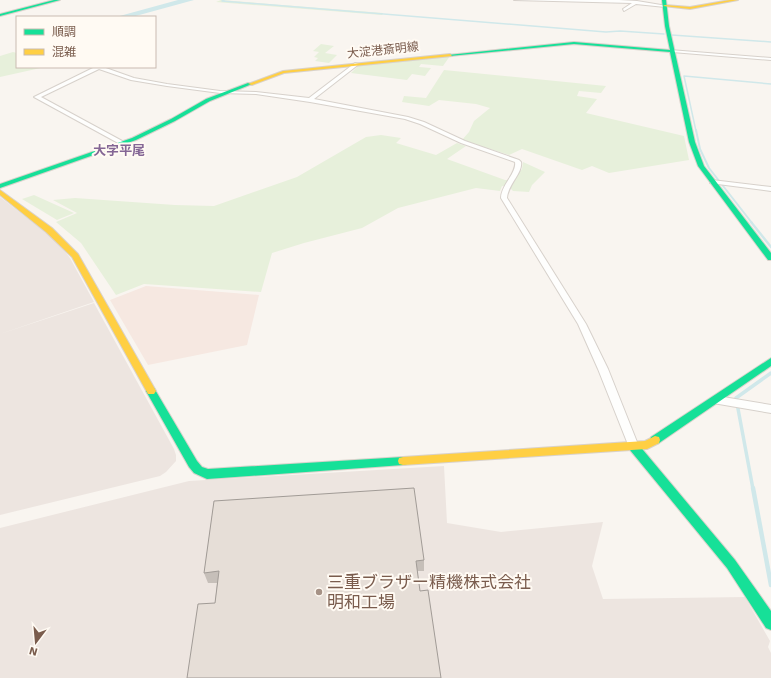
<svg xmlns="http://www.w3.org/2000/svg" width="771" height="678" viewBox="0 0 771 678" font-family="'Work Sans','Noto Sans JP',sans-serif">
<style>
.commercial{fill:#f6e8e1}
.industrial{fill:#ede5e0}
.green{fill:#e7f0db}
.water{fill:#d0e8ea}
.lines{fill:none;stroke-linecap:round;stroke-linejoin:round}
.stream-far4{stroke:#d0e8ea;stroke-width:1.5}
.stream-far3{stroke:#d0e8ea;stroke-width:2}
.stream-far2{stroke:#d0e8ea;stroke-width:2.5}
.stream-far1{stroke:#d0e8ea;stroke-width:3.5}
.stream{stroke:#d0e8ea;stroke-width:4.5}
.street-casing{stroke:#d7d1cb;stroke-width:2}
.fast-casing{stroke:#d9d2cb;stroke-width:2}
.slow-casing{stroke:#d9d2cb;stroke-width:2}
.street{fill:#fefefd;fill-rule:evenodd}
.fast{fill:#16e098;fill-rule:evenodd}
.slow{fill:#ffcf43;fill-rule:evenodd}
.wall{fill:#c6bfb9}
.building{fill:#e6ded7;stroke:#a19b96}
.poi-dot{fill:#a69286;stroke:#fffaf3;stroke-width:1.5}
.labels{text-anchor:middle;stroke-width:4;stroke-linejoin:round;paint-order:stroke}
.far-street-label{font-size:12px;fill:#7a5c4d;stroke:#fffaf3}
.far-quarter-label{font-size:13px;font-weight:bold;fill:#846695;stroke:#fffaf3}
.near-poi-label{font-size:17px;fill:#7a5c4d;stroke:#fffaf3;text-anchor:start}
</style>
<rect width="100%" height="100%" fill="#f9f5f0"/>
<!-- commercial -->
<path class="commercial" d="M 146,286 L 259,295 L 247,345 L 148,365 L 110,300 Z"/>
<!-- industrial -->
<path class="industrial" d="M 0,197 L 57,241 L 70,258 L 94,302 L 0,334 Z
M 94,303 L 174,449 L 176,455 L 176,461 L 166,472 L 160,476 L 0,515 L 0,334 Z
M 444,466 L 447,523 L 501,532 L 603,522 L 592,566 L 603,599 L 745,597 L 770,641 L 768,647 L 771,653 L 771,678 L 0,678 L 0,528 L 189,481 Z"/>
<!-- green -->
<path class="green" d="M 221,0 L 383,13 L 382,15 L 216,2 Z
M 321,44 L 334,46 L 325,53 L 337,55 L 329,63 L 315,61 L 318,58 L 314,57 L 319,52 L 313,51 Z
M 13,52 L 17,53 L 17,67 L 45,67 L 0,77 L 0,56 Z
M 450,56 L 443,66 L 421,64 L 419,67 L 431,68 L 425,76 L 412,74 L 407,80 L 351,73 L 359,65 Z
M 444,70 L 606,86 L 601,93 L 579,91 L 577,96 L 597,99 L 586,113 L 684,136 L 689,160 L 609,173 L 592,166 L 582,170 L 522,149 L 509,155 L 462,140 L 469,132 L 474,121 L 490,108 L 476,104 L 439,100 L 429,106 L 402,102 L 404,96 L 426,98 Z
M 381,135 L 401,138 L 396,143 L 436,155 L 457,143 L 466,146 L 447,159 L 505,180 L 512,180 L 522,169 L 523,162 L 545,172 L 532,185 L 529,192 L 513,191 L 509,187 L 502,186 L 500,191 L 476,188 L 398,208 L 362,228 L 304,243 L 272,253 L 261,292 L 144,284 L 116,295 L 81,243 L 56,222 L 77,213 L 53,200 L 75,198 L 175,205 L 214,206 L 297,177 L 366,137 Z
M 34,195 L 74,213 L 57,220 L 22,199 Z"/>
<!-- water -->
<path class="water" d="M 178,0 L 194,0 L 132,17 L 116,17 Z"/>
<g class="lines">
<!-- stream-far4 -->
<path class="stream-far4" d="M 224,0 L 222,1 L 606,32 L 620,31 L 664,34
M 672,35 L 771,42
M 696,131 L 684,76 L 771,84"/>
<!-- stream-far3 -->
<path class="stream-far3" d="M 696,130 L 700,149 L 709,168 L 752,223"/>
<!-- stream-far2 -->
<path class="stream-far2" d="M 751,222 L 771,247"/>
<!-- stream-far1 -->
<path class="stream-far1" d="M 753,489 L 736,398 L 771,373"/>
<!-- stream -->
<path class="stream" d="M 753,488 L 771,585"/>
<defs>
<path id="street" d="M 514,0 L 619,0 L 637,1 L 667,6 L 665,7 L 636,4 L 624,11 L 623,9 L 632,3 Z
M 670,50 L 771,58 L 771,60 L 672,52 Z
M 355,63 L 359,64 L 314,99 L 408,117 L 424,122 L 465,141 L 519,160 L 521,162 C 523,173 508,184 507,198 L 586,324 L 608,369 L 639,447 L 638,450 L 634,451 L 630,450 L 629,447 L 598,369 L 578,324 L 501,198 C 501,185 517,173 515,162 L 461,143 L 420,124 L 405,119 L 310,102 L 256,94 L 220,93 L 167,86 L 131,80 L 99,69 L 41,97 L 124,142 L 124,144 L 120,144 L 34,97 L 95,67 L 103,67 L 134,78 L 167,84 L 220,91 L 256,92 L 309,98 Z
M 712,180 L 771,187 L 771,191 L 710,183 L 710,181 Z
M 717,396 L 771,405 L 771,413 L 713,403 L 712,400 L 713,397 Z"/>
<path id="fast" d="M 54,0 L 60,0 L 0,16 L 0,14 Z
M 662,0 L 666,0 L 669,26 L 695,142 L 704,166 L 771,253 L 771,260 L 768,260 L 698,166 L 689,142 L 670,52 L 574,44 L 450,56 L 448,55 L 574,42 L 670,50 L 665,26 Z
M 248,83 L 252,84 L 210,101 L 175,121 L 136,140 L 0,188 L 0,184 L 132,138 L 171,119 L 206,99 Z
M 771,358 L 771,366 L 659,443 L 655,444 L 651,443 L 650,440 L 651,437 Z
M 151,387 L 154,388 L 197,461 L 202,467 L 208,469 L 403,457 L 407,458 L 408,461 L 407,464 L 403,465 L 207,479 L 194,473 L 189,467 L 146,391 L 148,388 Z
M 634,443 L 638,444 L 735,560 L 771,611 L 771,630 L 766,628 L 727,568 L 630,450 L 629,447 L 630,444 Z"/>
<path id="slow" d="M 730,0 L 738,0 L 690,9 L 663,6 L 665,5 L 690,7 Z
M 450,54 L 452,56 L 284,73 L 252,85 L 248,84 L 283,71 Z
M 0,190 L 52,228 L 78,254 L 156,391 L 154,394 L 148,394 L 72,257 L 46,232 L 0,195 Z
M 655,436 L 659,437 L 660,440 L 659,443 L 647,449 L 403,465 L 399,464 L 398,461 L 399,458 L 403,457 L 645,441 Z"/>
</defs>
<!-- street casing -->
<use href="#street" class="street-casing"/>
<!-- fast casing -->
<use href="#fast" class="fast-casing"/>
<!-- slow casing -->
<use href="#slow" class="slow-casing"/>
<!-- street -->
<use href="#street" class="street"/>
<!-- fast -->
<use href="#fast" class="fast"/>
<!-- slow -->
<use href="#slow" class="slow"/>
</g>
<!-- wall -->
<path class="wall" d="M 214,501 L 424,560 L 424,571 L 417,571 L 215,603 L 217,583 L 208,583 L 204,573 Z"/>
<!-- building -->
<path class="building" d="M 414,488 L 424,560 L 416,561 L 420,591 L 428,590 L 441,678 L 187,678 L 198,604 L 215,603 L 219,571 L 204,573 L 214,501 Z"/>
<!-- markers -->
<circle class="poi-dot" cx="319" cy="592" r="4"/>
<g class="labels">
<!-- far-street labels -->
<g class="far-street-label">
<text transform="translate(383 50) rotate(-6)" y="4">大淀港斎明線</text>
</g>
<!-- far-quarter labels -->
<g class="far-quarter-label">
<text x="119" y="155">大字平尾</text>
</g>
<!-- near-poi labels -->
<g class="near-poi-label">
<text x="327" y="588">三重ブラザー精機株式会社<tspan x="327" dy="20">明和工場</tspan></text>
</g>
</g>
<!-- legend -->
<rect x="16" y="16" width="140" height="52" fill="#fffaf3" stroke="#cabbb1"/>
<rect x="24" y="29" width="20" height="6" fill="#16e098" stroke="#cabbb1"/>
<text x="52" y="36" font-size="12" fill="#7a5c4d">順調</text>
<rect x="24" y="49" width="20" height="6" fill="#ffcf43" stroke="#cabbb1"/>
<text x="52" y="56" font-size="12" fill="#7a5c4d">混雑</text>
<!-- north arrow -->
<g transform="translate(36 642) rotate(196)" stroke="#fffaf3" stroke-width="3" paint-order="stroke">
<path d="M0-3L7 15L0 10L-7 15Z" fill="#7a5c4d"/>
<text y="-6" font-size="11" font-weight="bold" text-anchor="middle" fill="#7a5c4d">N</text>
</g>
</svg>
